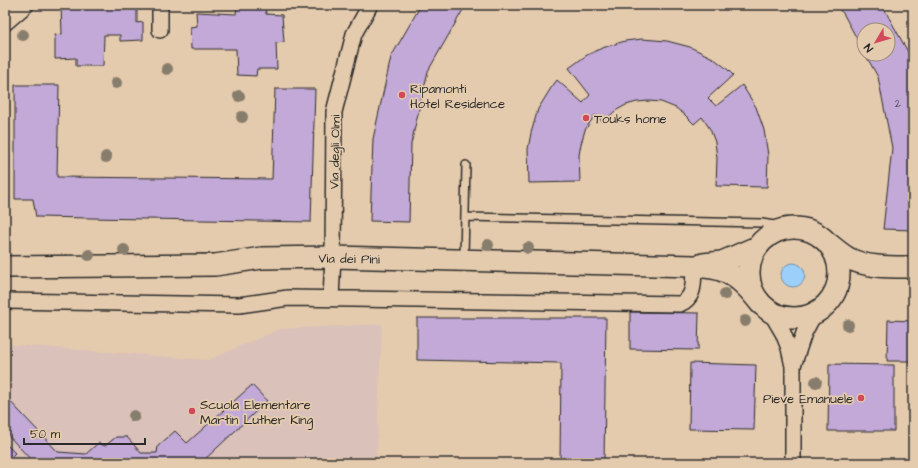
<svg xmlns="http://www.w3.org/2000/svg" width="918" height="468" viewBox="0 0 918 468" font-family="'Architects Daughter',sans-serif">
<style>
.built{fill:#dac1ba}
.water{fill:#9cd0fa;stroke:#6f8ea7}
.building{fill:#c2a9d7;stroke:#2b2b2b}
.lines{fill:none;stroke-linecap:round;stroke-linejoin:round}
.lane-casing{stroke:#2b2b2b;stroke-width:10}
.street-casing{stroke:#2b2b2b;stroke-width:18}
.secondary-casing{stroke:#2b2b2b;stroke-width:24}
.lane{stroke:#e5cbad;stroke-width:7}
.street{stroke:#e5cbad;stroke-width:15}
.secondary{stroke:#e5cbad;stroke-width:21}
.tree{fill:#877d6c}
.poi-dot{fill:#d1495b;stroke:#e5cbad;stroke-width:1.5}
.labels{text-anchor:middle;stroke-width:3.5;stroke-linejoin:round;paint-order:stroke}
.number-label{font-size:11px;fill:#514a56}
.poi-label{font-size:13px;fill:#2b2b2b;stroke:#e5cbad;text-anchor:start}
.street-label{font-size:13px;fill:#2b2b2b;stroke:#e5cbad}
</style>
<rect width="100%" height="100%" fill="#e5cbad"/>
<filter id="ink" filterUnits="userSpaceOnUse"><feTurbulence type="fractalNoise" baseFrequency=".025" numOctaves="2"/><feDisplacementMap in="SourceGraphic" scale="8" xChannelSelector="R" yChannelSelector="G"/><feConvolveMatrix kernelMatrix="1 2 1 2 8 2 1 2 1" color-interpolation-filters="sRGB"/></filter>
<g filter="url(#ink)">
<!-- built -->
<path class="built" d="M 382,324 L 376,463 L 5,463 L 5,344 L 208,360 L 280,329 Z"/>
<!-- water -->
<path class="water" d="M781 275a12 12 0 1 1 24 0a12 12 0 1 1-24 0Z"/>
<!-- building -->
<path class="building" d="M 79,5 L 112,5 L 112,7 L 137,6 L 137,23 L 143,22 L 143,40 L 120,41 L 120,35 L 104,35 L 103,66 L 76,66 L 76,58 L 55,59 L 55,35 L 62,34 L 61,6 L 79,7 Z
M 421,5 L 467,5 L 464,8 L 428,71 L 411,144 L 409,222 L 370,221 L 373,139 L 391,57 Z
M 834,5 L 882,5 L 913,61 L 913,230 L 883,229 L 892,148 L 878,77 L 865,54 L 888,54 L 888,30 L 864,30 L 864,52 L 843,13 Z
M 237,6 L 265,6 L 266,14 L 282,15 L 284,42 L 276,43 L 277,69 L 257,69 L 256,76 L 237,75 L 236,49 L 191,49 L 190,27 L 197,26 L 196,12 L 236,14 Z
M 642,39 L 667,41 L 690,47 L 713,58 L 726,68 L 733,75 L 708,98 L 716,106 L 742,85 L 756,107 L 764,130 L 768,155 L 767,187 L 716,186 L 717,158 L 715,142 L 710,129 L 702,117 L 694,124 L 685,115 L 676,108 L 661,102 L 649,101 L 637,102 L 626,105 L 615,111 L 603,122 L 595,115 L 585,130 L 581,144 L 579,155 L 580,182 L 529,183 L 528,149 L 531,133 L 538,109 L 551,88 L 557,80 L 583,103 L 590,95 L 569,68 L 587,55 L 602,48 L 625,41 Z
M 15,85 L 59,85 L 57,177 L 272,179 L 275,89 L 315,89 L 311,222 L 36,217 L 33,199 L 15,199 Z
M 630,312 L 699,313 L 698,350 L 630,349 Z
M 417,318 L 606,318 L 604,463 L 560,463 L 561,363 L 417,360 Z
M 888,320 L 913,321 L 913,361 L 887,361 Z
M 690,363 L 756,365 L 754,430 L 689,429 Z
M 829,364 L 894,365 L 894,431 L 828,431 Z
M 252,385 L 267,401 L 201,463 L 34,463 L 5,432 L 5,396 L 58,452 L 86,454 L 98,443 L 105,446 L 116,437 L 127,437 L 141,453 L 157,453 L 158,446 L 175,431 L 187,443 Z
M 5,443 L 15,453 L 10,458 L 13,463 L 5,463 Z"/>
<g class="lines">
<defs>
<path id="lane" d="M 465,217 L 762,223 L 774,225 L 785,229
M 464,258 L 466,165"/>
<path id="street" d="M 5,23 L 26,5
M 160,30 L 160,5
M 331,298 L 333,257 L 334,112 L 354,34 L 370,5
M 5,301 L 239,305 L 288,298 L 680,304 C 696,297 693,281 694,266
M 770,311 L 783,333 L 789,348 L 793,366 L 793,463
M 793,366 L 804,333 L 814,314"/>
<path id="secondary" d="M749 273a45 45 0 1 1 90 0a45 45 0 1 1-90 0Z
M 828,243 C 834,248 841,254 848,258 C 867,268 892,267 913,267
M 703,264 L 722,262 L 757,247
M 5,267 L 215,265 L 262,258 L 333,257 L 694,266 C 703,267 714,267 723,271 C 739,277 750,290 761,304"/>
</defs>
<!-- lane casing -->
<use href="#lane" class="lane-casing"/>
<!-- street casing -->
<use href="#street" class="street-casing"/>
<!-- secondary casing -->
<use href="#secondary" class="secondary-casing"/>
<!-- lane -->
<use href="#lane" class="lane"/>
<!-- street -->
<use href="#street" class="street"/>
<!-- secondary -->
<use href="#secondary" class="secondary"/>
</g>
<!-- trees -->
<g class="tree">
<circle cx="23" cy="35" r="6"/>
<circle cx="167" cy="69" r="6"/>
<circle cx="116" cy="83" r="6"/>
<circle cx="239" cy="96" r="6"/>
<circle cx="242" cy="117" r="6"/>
<circle cx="106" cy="157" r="6"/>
<circle cx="488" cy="245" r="6"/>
<circle cx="528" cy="248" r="6"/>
<circle cx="124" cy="250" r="6"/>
<circle cx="89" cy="255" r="6"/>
<circle cx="725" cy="294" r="6"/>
<circle cx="745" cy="321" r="6"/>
<circle cx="848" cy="325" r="6"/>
<circle cx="816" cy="382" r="6"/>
<circle cx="134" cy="416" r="6"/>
</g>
</g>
<!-- markers -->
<g class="poi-dot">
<circle cx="402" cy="95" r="4"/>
<circle cx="586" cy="118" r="4"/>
<circle cx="861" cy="398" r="4"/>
<circle cx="192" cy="411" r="4"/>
</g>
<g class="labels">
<!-- number labels -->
<g class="number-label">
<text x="898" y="107">2</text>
</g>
<!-- poi labels -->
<g class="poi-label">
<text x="410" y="93">Ripamonti<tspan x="410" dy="15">Hotel Residence</tspan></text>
<text x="594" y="123">Touks home</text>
<text x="853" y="403" text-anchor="end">Pieve Emanuele</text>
<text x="200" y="409">Scuola Elementare<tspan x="200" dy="15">Martin Luther King</tspan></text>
</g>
<!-- street labels -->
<g class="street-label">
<text transform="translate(334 152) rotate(-89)" y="5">Via degli Olmi</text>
<text transform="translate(349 258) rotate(1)" y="5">Via dei Pini</text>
</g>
</g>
<!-- margin -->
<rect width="918" height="468" fill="none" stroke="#e5cbad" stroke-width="20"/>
<rect x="10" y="10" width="898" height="448" fill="none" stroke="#2b2b2b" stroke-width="1.5" filter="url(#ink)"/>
<!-- north arrow -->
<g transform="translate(876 42) rotate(232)"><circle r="19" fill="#e5cbad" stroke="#9b8b79"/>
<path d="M0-3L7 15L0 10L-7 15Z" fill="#d1495b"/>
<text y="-6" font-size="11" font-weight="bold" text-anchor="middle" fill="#2b2b2b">N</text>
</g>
<!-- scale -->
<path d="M24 438v6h121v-6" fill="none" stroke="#2b2b2b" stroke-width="2"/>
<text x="30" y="438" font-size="12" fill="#2b2b2b" stroke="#e5cbad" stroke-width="3" paint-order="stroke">50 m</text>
</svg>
